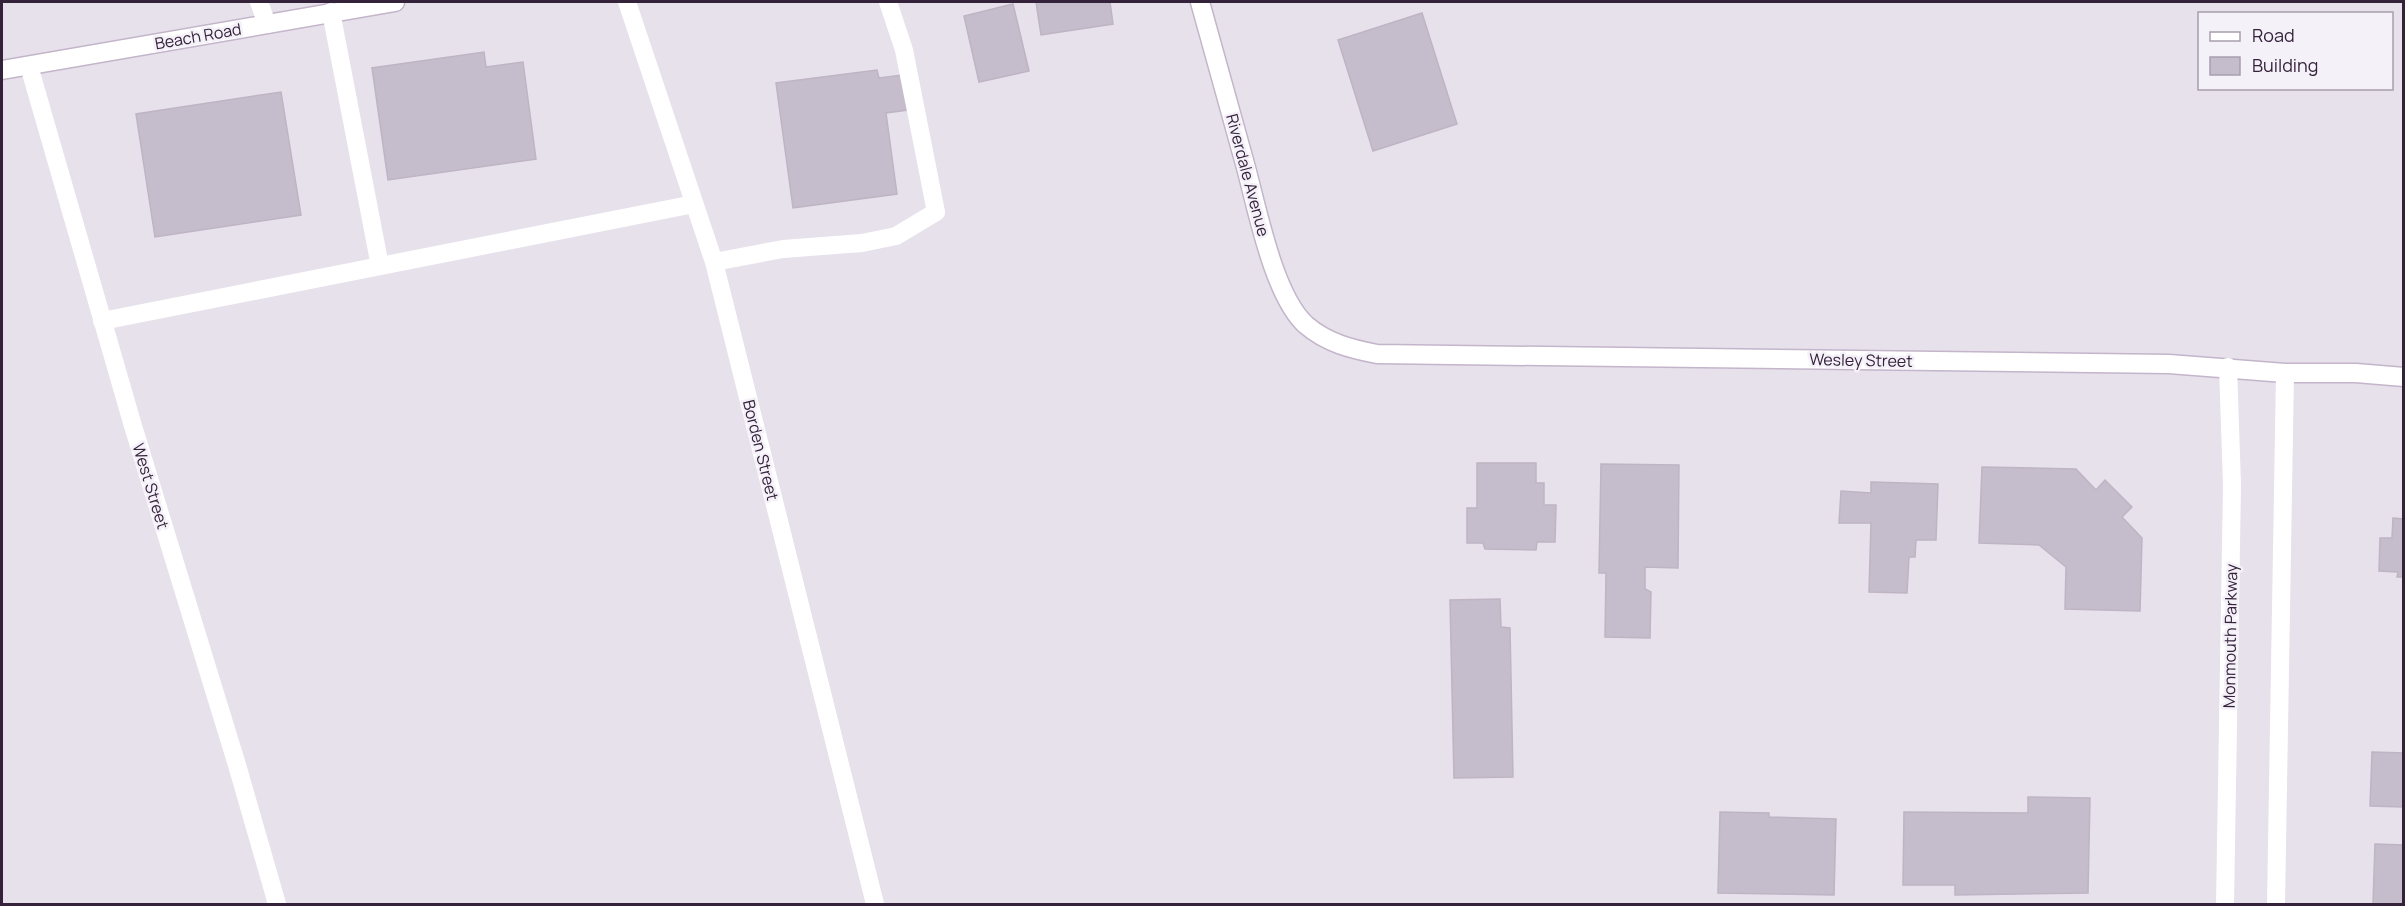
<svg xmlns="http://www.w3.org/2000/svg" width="2405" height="906" viewBox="0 0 2405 906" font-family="Manrope,sans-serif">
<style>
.building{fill:#c6bdcc;stroke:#beb4c4;stroke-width:1.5}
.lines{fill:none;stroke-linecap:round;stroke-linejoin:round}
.secondary-casing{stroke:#c3b5ca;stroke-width:21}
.lane{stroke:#fff;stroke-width:18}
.street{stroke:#fff;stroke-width:18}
.secondary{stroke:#fff;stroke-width:18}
.labels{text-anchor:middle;stroke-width:5;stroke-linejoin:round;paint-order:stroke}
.street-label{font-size:16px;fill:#34223b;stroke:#f5f1f8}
</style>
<rect width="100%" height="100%" fill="#e7e1eb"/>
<!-- building -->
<path class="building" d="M 1036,2 L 1110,2 L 1113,24 L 1041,35 Z
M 1013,4 L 1029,71 L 979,82 L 964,16 Z
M 1422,13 L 1457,124 L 1373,151 L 1338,40 Z
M 484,52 L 486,67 L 523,62 L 536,159 L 388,180 L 372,68 Z
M 877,70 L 879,78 L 910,74 L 915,109 L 886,113 L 897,194 L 793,208 L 776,83 Z
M 281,92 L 301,215 L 155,237 L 136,114 Z
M 1477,463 L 1536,463 L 1536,483 L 1544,483 L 1544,505 L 1556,505 L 1555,542 L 1537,542 L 1536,550 L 1485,549 L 1483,543 L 1467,543 L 1467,508 L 1477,508 Z
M 1601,464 L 1679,465 L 1678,568 L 1645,567 L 1645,589 L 1651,592 L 1650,638 L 1605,637 L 1606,573 L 1599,573 Z
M 1982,467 L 2076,469 L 2096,490 L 2105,480 L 2132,507 L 2122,517 L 2142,538 L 2140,611 L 2065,609 L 2066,567 L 2039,545 L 1979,543 Z
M 1871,482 L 1938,484 L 1936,540 L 1916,540 L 1915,557 L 1909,557 L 1907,593 L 1869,592 L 1871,523 L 1839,523 L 1841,491 L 1871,493 Z
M 2393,518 L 2404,519 L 2404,577 L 2397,577 L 2398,572 L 2379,571 L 2380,538 L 2392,538 Z
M 1500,599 L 1501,627 L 1510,628 L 1513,777 L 1454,778 L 1450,600 Z
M 2372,752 L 2404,753 L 2404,807 L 2370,806 Z
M 2028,797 L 2090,798 L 2088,893 L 1955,895 L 1955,885 L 1903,885 L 1904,812 L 2028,813 Z
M 1720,812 L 1769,813 L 1769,817 L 1836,819 L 1834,895 L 1718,893 Z
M 2375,844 L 2404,845 L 2404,904 L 2373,904 Z"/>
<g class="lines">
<defs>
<path id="secondary" d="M 1200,2 C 1215,56 1230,110 1245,164 C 1257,207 1273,295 1306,325 C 1327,343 1351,349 1377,354 L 2169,364 L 2285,373 L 2356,373 L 2404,377
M 2,70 L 395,2"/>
</defs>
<!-- secondary casing -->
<use href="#secondary" class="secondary-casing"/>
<!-- lane -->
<path class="lane" d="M 259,2 L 267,24
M 331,12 L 380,266
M 714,262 L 783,249 L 862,243 L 896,236 L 936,212 L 904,50 L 888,2
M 102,321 L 694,204"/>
<!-- street -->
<path class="street" d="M 627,2 L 714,262 L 875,904
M 29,66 L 133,426 L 237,765 L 277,904
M 2225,904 L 2232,485 L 2228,367
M 2276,904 L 2285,373"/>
<!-- secondary -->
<use href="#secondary" class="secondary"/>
</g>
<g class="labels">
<!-- street labels -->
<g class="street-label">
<text transform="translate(198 36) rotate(-10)" y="6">Beach Road</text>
<text transform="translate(1248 175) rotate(75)" y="6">Riverdale Avenue</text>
<text transform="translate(1861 360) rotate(1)" y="6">Wesley Street</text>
<text transform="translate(761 450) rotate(76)" y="6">Borden Street</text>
<text transform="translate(151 486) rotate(73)" y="6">West Street</text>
<text transform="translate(2230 636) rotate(-89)" y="6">Monmouth Parkway</text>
</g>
</g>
<!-- border -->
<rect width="2405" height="906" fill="none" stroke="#34223b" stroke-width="6"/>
<!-- legend -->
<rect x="2198" y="12" width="195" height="78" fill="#f5f1f8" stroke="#a89eac" stroke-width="1.5"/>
<rect x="2210" y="32" width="30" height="9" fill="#ffffff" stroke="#a89eac" stroke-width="1.5"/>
<text x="2252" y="42" font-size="18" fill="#34223b">Road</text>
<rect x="2210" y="57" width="30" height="18" fill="#c6bdcc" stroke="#a89eac" stroke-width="1.5"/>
<text x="2252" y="72" font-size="18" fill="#34223b">Building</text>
</svg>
